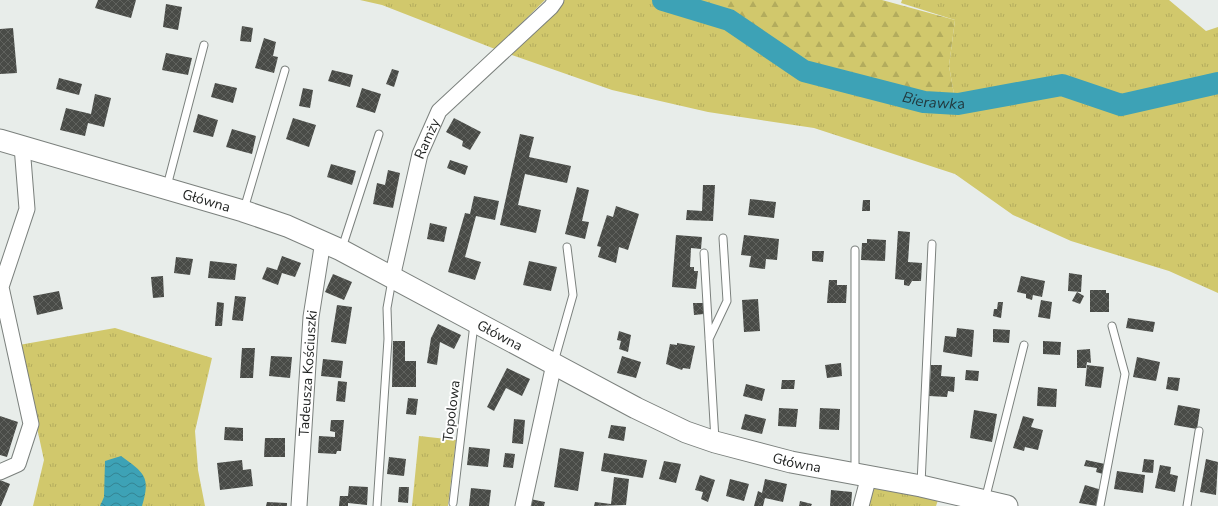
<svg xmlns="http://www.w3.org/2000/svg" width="1218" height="506" viewBox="0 0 1218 506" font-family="'Nunito Sans',sans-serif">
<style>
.grass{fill:url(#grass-tufts)}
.forest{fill:url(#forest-firs)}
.water{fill:url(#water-waves)}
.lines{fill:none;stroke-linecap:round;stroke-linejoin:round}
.river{stroke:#3da2b6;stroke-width:22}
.building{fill:url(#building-cross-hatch)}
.service-casing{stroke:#7b807d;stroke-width:9}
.minor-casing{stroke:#7b807d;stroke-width:17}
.secondary-casing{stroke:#7b807d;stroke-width:23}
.service{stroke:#fff;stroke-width:7}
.minor{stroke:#fff;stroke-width:15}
.secondary{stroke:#fff;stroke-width:21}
.labels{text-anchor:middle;stroke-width:4;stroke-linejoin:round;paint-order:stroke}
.street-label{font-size:14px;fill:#1e201f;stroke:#fff}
.water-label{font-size:15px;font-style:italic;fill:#22393e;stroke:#fff}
</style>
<defs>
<pattern id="grass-tufts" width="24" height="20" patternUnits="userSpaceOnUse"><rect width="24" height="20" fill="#d1c86c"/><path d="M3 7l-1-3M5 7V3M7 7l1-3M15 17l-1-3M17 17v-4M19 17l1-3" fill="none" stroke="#b3ac5d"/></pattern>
<pattern id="forest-firs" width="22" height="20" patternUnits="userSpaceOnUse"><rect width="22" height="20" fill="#d1c86c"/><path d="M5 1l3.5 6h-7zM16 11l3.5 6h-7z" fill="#b3ac5d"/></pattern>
<pattern id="water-waves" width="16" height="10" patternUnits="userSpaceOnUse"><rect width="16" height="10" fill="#3da2b6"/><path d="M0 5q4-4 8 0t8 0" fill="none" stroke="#338493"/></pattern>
<pattern id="building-cross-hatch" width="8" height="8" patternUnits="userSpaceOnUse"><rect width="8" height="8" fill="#494b47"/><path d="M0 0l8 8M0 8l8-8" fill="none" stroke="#60625e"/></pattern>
</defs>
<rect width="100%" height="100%" fill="#e8edea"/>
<!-- grass -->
<path class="grass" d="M 360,0 L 545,0 L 495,49 L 382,5 Z
M 563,0 L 656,0 L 727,22 L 783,60 L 809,75 L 924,105 L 954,106 L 980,102 L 955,100 L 949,66 L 955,20 L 901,3 L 902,0 L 1169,0 L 1206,31 L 1218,27 L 1218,75 L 1194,80 L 1218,91 L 1218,293 L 1169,271 L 1071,241 L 1013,215 L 955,174 L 814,128 L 708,112 L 612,90 L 509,54 Z
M 115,328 L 212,358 L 195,431 L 198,470 L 205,506 L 33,506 L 44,460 L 19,345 Z
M 419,436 L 456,440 L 448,506 L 412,506 Z
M 873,488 L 938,500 L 936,506 L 868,506 Z"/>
<!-- forest -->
<path class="forest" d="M 672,0 L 882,0 L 955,20 L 949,66 L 955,100 L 930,97 L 807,66 L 732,17 Z"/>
<!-- water -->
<path class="water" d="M 121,456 C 144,473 151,476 142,506 L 100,506 L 104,497 L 105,461 Z"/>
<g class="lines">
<!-- river -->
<path class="river" id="s1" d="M 663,0 L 729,20 L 804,71 L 924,102 L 958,104 L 1062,85 L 1121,105 L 1218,83"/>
</g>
<!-- building -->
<path class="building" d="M 98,0 L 136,0 L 131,18 L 95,8 Z
M 166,4 L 182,7 L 178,30 L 163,27 Z
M 242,26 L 253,28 L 251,42 L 240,41 Z
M 13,28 L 17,73 L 0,74 L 0,29 Z
M 264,38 L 276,42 L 273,56 L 278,57 L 274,73 L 255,68 Z
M 166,53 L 192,58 L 188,75 L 162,70 Z
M 392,69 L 399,71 L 394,87 L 386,84 Z
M 332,70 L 353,75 L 350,87 L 328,81 Z
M 59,78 L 82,84 L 79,95 L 56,89 Z
M 215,83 L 237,88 L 233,103 L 211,97 Z
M 303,88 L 313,90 L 310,108 L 299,106 Z
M 362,88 L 381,94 L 375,113 L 356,107 Z
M 95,94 L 111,98 L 104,127 L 88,123 L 85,136 L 60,130 L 66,108 L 91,114 Z
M 198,114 L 218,120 L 213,137 L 193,132 Z
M 293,118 L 316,125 L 309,147 L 286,139 Z
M 454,118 L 481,132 L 470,150 L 462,146 L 463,141 L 446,132 Z
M 232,129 L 256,136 L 252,154 L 226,147 Z
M 520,134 L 534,137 L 529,157 L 571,166 L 567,183 L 525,174 L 518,205 L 541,210 L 536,233 L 500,225 Z
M 450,160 L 468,166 L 465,175 L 447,168 Z
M 331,164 L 356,171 L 352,185 L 327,177 Z
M 388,170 L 400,173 L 393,208 L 373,204 L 377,183 L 385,185 Z
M 703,185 L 715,185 L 713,221 L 686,220 L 687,210 L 702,211 Z
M 577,187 L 589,190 L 582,221 L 589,222 L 585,239 L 565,234 Z
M 474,196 L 499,201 L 495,220 L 476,216 L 465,257 L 481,262 L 475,280 L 448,272 L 465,213 L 470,214 Z
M 750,199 L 776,202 L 774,218 L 748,215 Z
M 863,200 L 870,200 L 870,211 L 862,211 Z
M 616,206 L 639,214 L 628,250 L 619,247 L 616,263 L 598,257 L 601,247 L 597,246 L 607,215 L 613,217 Z
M 430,223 L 447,227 L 444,242 L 427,239 Z
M 898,231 L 910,232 L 908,262 L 922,263 L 921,281 L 912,281 L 909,286 L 904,285 L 904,280 L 895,279 Z
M 676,235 L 702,237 L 701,249 L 691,248 L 690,267 L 694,267 L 694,271 L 698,271 L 696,289 L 672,287 Z
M 744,235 L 779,239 L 777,260 L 766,259 L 765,269 L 749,267 L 751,256 L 741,255 Z
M 867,239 L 886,240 L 885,261 L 861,260 L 862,243 L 867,243 Z
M 812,251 L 824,251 L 823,262 L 812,261 Z
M 282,256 L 301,263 L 295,277 L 282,273 L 278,285 L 262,279 L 267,267 L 277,270 Z
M 176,257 L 193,259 L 190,275 L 174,273 Z
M 210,261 L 237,264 L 235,280 L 208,278 Z
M 529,261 L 557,267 L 551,291 L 523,285 Z
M 1069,273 L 1082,275 L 1081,292 L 1068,291 Z
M 333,274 L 352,282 L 344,300 L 325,292 Z
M 163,276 L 164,297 L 153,298 L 151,277 Z
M 1021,276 L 1045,281 L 1042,297 L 1033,295 L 1032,300 L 1026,298 L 1026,294 L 1017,292 Z
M 829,280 L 837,280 L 837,285 L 847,285 L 846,303 L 827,303 Z
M 1090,290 L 1106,290 L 1106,293 L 1109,293 L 1109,312 L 1090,312 Z
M 59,291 L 63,309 L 37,315 L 33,296 Z
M 1077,292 L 1084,296 L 1080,304 L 1072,301 Z
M 235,296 L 246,297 L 243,321 L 232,320 Z
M 758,299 L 760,331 L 744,332 L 742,300 Z
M 1041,300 L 1052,302 L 1050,319 L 1038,317 Z
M 217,302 L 224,303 L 222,326 L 215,326 Z
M 998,302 L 1003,302 L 1001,318 L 993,316 L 994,309 L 997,309 Z
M 693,303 L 704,303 L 704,314 L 694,315 Z
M 337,305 L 352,307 L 346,344 L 331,342 Z
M 1128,318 L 1155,322 L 1153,332 L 1126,328 Z
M 438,324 L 461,335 L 454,349 L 440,342 L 437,365 L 427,363 L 431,338 Z
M 957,328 L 974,330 L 972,357 L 943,352 L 945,336 L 956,337 Z
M 993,329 L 1010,330 L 1009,343 L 993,342 Z
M 619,331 L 631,335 L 628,352 L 619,349 L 621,341 L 617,340 Z
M 393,341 L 405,341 L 405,361 L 416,361 L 416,387 L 392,387 Z
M 1043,341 L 1061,342 L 1060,355 L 1043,354 Z
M 677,343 L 695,346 L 690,369 L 683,368 L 682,370 L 666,364 L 670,344 L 677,345 Z
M 242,348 L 255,348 L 253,378 L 240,378 Z
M 1090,349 L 1091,363 L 1087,362 L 1086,368 L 1077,368 L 1077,350 Z
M 271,356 L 292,357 L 290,378 L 269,376 Z
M 622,356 L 641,362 L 636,378 L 617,373 Z
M 1137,357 L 1160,362 L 1156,381 L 1133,377 Z
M 323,359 L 343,361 L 341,378 L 321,376 Z
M 841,363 L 842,376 L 827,378 L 825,365 Z
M 931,365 L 942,365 L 941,376 L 955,377 L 954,392 L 948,391 L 947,397 L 929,396 Z
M 1087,365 L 1104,367 L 1101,388 L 1085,386 Z
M 507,368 L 530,379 L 522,396 L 506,388 L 494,411 L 487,407 Z
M 966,370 L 979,371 L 978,381 L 965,380 Z
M 1168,377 L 1180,378 L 1178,391 L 1166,389 Z
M 782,380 L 795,380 L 794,389 L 781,389 Z
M 338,381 L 347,382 L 345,402 L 336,401 Z
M 746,384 L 765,389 L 762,401 L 743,396 Z
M 1038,387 L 1057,389 L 1056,407 L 1037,406 Z
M 408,398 L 418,399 L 416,415 L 406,414 Z
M 1178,405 L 1200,409 L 1197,429 L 1174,425 Z
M 779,408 L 798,409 L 796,427 L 778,426 Z
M 820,408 L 840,409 L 839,430 L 819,429 Z
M 974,410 L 997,414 L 992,442 L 970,438 Z
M 745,414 L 766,419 L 762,434 L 741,429 Z
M 0,416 L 18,422 L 7,457 L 0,455 Z
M 1023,416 L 1034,419 L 1031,427 L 1043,430 L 1038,450 L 1025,447 L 1024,451 L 1013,448 Z
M 514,419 L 525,420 L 523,444 L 512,443 Z
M 331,420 L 344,420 L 341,451 L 337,451 L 336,454 L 318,453 L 319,436 L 335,437 L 335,432 L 330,431 Z
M 611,425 L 626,427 L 624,441 L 608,438 Z
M 225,427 L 243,428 L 243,441 L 224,440 Z
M 265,438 L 285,438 L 285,457 L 264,457 Z
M 469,447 L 490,449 L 488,467 L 467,465 Z
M 560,448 L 584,452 L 578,491 L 554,487 Z
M 505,453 L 515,454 L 513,468 L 503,467 Z
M 604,453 L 647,460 L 643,478 L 601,471 Z
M 389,457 L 406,459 L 404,476 L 387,474 Z
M 1144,459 L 1154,460 L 1153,473 L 1142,472 Z
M 1206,459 L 1218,462 L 1216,495 L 1200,492 Z
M 242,460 L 243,470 L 251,469 L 253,486 L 220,490 L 217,463 Z
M 1086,460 L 1105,464 L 1103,474 L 1096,472 L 1097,468 L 1084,466 Z
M 664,461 L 681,464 L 676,483 L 659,479 Z
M 1160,465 L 1171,467 L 1170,474 L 1178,476 L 1175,492 L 1155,488 Z
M 1117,471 L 1145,475 L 1143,493 L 1114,489 Z
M 700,475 L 715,480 L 708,502 L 701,499 L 703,492 L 695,490 Z
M 614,477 L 629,479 L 626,505 L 594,506 L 595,502 L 611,504 Z
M 730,479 L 749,484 L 744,501 L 726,496 Z
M 765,479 L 787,484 L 783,502 L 765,498 L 763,506 L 754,506 L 758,491 L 762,493 Z
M 0,480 L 10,484 L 1,506 L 0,506 Z
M 1085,485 L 1102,490 L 1097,506 L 1079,503 Z
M 349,486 L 368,487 L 367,505 L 348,503 L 348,506 L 339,506 L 340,496 L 348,496 Z
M 399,487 L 409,487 L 408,503 L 398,502 Z
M 471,488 L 491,490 L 489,506 L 469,506 Z
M 831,490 L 852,492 L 851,506 L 830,506 Z
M 530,499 L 545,502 L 544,506 L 529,506 Z
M 800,501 L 812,504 L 811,506 L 799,506 Z
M 267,502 L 287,503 L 287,506 L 266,506 Z"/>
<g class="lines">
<defs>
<path id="service" d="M 167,186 L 204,45
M 244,209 L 285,70
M 342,248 L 379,134
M 704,253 L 715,440
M 709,339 L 727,301 L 723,238
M 554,362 L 573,295 L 567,247
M 855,472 L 855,250
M 921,484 L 932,244
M 985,500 L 1024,345
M 453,503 L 474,324
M 377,506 L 388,339 L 387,308 L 392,280
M 1100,506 L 1125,374 L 1112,326
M 1187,506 L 1199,431"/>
<g id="minor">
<path id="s2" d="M 392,278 L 420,154 L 439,111 L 551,7 L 556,0"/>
<path d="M 0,472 L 18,464 L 31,424 L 1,287 L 27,209 L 22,146"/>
<path id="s3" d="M 299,506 L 311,317 L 323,241"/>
<path d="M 523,506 L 554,364"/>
<path d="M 861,506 L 869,476"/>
</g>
<g id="secondary">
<path id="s4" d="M 0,140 L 243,211 L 287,226 L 341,250 L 636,408 L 686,432 L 715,442 L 791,462 L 921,486 L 1007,506"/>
</g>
</defs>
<!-- service casing -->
<use href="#service" class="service-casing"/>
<!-- minor casing -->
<use href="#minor" class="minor-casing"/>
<!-- secondary casing -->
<use href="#secondary" class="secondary-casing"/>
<!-- service -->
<use href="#service" class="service"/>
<!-- minor -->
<use href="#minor" class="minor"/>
<!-- secondary -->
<use href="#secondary" class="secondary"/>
</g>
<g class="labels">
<!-- street labels -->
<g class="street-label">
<text dy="5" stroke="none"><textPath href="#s2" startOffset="144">Ramży</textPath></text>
<text dy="5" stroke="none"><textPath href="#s4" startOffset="215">Główna</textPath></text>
<text dy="5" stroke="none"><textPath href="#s4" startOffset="539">Główna</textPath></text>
<text dy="5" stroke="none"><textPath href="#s3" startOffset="133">Tadeusza Kościuszki</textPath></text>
<text transform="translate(451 411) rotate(-83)" y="5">Topolowa</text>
<text dy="5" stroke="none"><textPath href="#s4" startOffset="864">Główna</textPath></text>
</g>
<!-- water labels -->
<g class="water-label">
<text dy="5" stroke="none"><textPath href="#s1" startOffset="293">Bierawka</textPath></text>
</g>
</g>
</svg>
